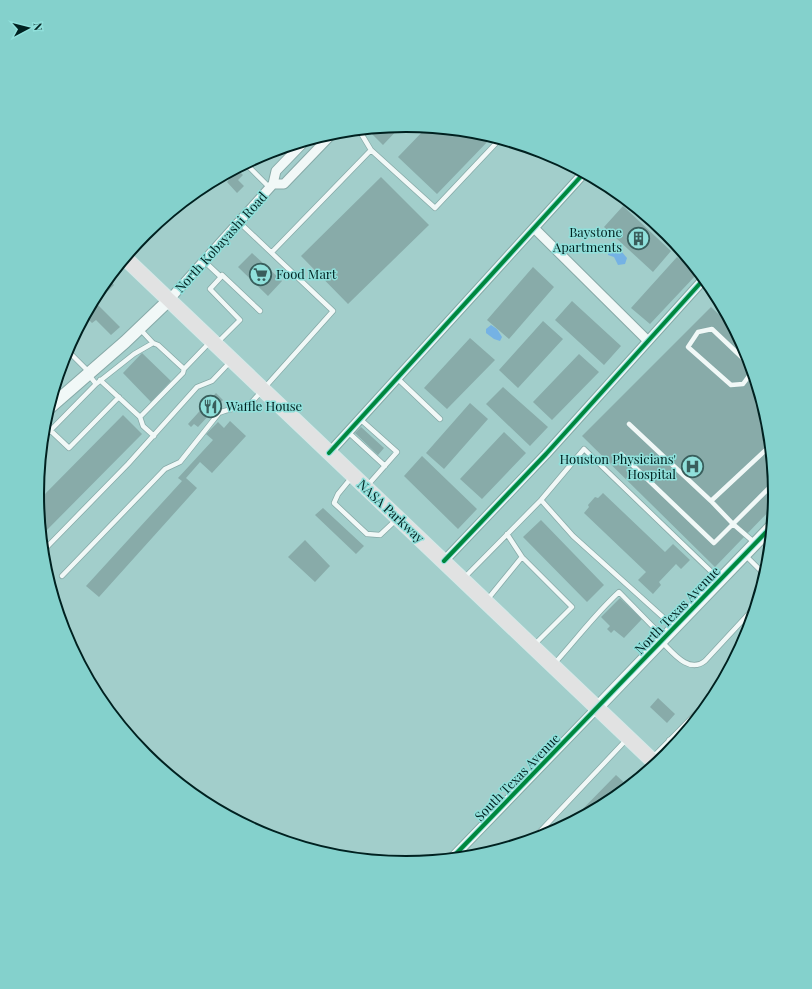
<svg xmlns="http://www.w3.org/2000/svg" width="812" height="989" viewBox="0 0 812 989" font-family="'Playfair Display',serif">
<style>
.water{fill:#75b2e4}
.building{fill:#88aba9}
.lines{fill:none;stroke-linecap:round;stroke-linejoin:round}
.lane-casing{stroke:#86a9a7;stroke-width:6}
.street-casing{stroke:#86a9a7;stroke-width:11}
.secondary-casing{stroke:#86a9a7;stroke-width:14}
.primary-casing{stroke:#d5e9e8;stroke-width:16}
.lane{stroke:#f1f8f7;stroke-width:4.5}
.street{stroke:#f1f8f7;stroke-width:9}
.secondary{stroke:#f1f8f7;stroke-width:12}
.primary{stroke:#e1e2e2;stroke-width:14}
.cycleway-casing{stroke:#90e0db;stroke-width:6}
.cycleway{stroke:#00873e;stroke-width:4}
.labels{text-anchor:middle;stroke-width:3;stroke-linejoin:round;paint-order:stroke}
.poi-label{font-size:13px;fill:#002120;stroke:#90e0db;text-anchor:end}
.street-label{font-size:13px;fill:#002120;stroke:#90e0db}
.rim{fill:none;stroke:#002120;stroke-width:2}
</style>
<rect width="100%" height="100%" fill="#a2cecb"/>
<!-- water -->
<path class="water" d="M 613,247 L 621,251 L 627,258 L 625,264 L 618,265 L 614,257 L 608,255 L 608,250 Z
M 491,325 L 497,329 L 502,337 L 500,341 L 494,339 L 486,333 L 486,329 Z"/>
<!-- building -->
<path class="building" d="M 401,126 L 383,145 L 370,132 L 373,129 Z
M 426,128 L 478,133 L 492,137 L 437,194 L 398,157 Z
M 237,169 L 243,175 L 238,180 L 244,186 L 237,193 L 227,182 L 233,175 L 231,173 Z
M 381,177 L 429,225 L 348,304 L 301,256 Z
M 199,189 L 201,191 L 191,200 L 189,198 Z
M 623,206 L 671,251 L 653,272 L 604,227 Z
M 252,253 L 282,281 L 268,296 L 238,267 Z
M 677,257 L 697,274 L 650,324 L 631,308 Z
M 533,267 L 554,287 L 509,339 L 487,320 Z
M 108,279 L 114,285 L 96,303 L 120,327 L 111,335 L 96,320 L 92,323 L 85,316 L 99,289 Z
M 572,301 L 621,346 L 604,365 L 555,320 Z
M 711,307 L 734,329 L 747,354 L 768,423 L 775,495 L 774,506 L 715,567 L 582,436 Z
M 543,321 L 563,339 L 518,388 L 499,370 Z
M 470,338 L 495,360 L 447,409 L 424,388 Z
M 142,353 L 171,381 L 151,402 L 123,373 Z
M 579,354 L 599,372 L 552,420 L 533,402 Z
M 503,387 L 548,427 L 530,446 L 486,404 Z
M 216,393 L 223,400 L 198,427 L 194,424 L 191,427 L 188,424 Z
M 470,403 L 488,419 L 444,469 L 426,453 Z
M 123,415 L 142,434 L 41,536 L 37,496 L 40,499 Z
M 230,421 L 246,436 L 212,473 L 200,462 L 186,478 L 197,488 L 99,597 L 86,586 L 182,481 L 178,478 L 213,440 L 206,434 L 218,422 L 224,428 Z
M 361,427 L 384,448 L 378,455 L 355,433 Z
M 504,432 L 526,453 L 482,499 L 460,479 Z
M 422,456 L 477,509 L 458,529 L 404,476 Z
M 603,493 L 665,552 L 673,544 L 690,560 L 681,569 L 676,564 L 659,582 L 661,585 L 653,594 L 638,580 L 646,572 L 584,513 L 589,507 L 588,505 L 595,497 L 598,498 Z
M 323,508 L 364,546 L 356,554 L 315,515 Z
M 541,520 L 604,585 L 587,602 L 523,537 Z
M 305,540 L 330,566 L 315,582 L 288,557 Z
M 620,598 L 642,619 L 624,638 L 614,630 L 611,633 L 607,629 L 610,626 L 601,617 Z
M 658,698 L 675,714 L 667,723 L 650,707 Z
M 616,775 L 629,787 L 611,801 L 568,824 Z"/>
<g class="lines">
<defs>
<path id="lane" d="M 359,130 L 371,150 L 435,208 L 500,139
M 246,164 L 270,188
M 272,252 L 371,150
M 204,261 L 221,277 L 210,289 L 240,320 L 217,343
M 221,276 L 222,275 L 260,311
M 140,329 L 153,343
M 67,350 L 89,372
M 751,366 L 712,329 L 698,332 L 688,347 L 731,385 L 743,384 L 752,372
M 397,378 L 440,419
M 100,380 L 140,417
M 96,384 L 134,354 L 153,343 L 158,345 L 184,369 L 210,342
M 360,419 L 397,452 L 367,486
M 629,424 L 711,501
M 50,430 L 69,448 L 119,397
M 348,432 L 385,466
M 154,436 L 143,426 L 140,417 L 183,373 L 184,369
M 43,438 L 96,384 L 89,375
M 770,446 L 711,501 L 733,524 L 774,483
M 621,454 L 714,543 L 733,524 L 755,543
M 352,477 L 338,494 L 334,503 L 367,534 L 380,535 L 397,519
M 541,500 L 573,536 L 674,627
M 507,534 L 522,557 L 572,607 L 534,645
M 43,551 L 128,464 L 197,387 L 212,381 L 231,361
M 745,555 L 765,575
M 62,576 L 165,469 L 180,462 L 219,413 C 230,408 240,409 250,404 L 333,311 L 239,222
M 464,578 L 541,500 L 584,449 L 720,580
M 487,600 L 522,557
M 662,642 C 673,653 689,674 705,661 L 755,607
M 554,664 C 576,640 595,614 619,592 L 664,638
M 669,740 L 675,746
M 652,758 L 717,692
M 532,840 L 627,739"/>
<path id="street" d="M 273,184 L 284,184 L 333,133
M 534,228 L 648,341
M 169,300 L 273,184 L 276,171 L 304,142
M 329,453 L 584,173
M 444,561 L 546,454 L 704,279
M 451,859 L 597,708"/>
<path id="secondary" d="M 48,409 L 125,342 L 169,300
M 597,708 L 772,526"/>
<path id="primary" d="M 125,258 L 656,764"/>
</defs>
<!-- lane casing -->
<use href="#lane" class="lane-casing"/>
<!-- street casing -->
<use href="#street" class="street-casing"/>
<!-- secondary casing -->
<use href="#secondary" class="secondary-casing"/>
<!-- primary casing -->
<use href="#primary" class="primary-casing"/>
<!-- lane -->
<use href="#lane" class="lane"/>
<!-- street -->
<use href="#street" class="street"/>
<!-- secondary -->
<use href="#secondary" class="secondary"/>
<!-- primary -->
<use href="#primary" class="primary"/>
<defs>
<path id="cycleway" d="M 329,453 L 584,173
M 444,561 L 546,454 L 704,279
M 451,859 L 772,526"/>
</defs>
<!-- cycleway casing -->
<use href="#cycleway" class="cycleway-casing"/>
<!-- cycleway -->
<use href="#cycleway" class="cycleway"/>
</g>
<!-- icons -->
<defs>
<symbol id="building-ring" viewBox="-11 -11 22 22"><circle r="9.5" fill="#90e0db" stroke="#395e5c" stroke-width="1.5"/><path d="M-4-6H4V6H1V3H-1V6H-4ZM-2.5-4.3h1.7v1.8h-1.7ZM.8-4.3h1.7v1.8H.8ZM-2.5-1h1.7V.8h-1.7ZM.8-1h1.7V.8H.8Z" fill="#395e5c"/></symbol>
<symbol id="supermarket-ring" viewBox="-11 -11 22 22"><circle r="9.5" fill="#90e0db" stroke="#395e5c" stroke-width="1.5"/><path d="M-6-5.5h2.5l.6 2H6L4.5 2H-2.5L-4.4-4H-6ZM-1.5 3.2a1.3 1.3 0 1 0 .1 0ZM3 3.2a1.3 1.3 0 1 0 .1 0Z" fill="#395e5c"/></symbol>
<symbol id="restaurant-ring" viewBox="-11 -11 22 22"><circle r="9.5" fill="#90e0db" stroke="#395e5c" stroke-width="1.5"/><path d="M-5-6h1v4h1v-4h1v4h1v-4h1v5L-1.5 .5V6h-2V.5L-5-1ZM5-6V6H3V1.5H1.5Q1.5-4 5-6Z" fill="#395e5c"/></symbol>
<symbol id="hospital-ring" viewBox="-11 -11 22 22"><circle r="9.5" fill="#90e0db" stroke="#395e5c" stroke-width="1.5"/><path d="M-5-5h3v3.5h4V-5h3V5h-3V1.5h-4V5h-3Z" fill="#395e5c"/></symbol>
</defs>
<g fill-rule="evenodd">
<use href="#building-ring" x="626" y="226" width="25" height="25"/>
<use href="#supermarket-ring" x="248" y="262" width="25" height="25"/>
<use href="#restaurant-ring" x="198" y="394" width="25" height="25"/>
<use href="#hospital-ring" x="680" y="454" width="25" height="25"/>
</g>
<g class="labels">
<!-- poi labels -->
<g class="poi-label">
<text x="622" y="237">Baystone<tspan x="622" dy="15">Apartments</tspan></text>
<text x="276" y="279" text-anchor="start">Food Mart</text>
<text x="226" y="411" text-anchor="start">Waffle House</text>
<text x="676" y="464">Houston Physicians'<tspan x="676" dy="15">Hospital</tspan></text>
</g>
<!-- street labels -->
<g class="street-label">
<text transform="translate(221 242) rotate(-48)" y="5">North Kobayashi Road</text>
<text transform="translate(391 511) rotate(43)" y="5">NASA Parkway</text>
<text transform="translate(677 610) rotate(-46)" y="5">North Texas Avenue</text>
<text transform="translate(517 777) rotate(-46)" y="5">South Texas Avenue</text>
</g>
</g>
<!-- crop -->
<path d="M0 0H812V989H0ZM44 494a362 362 0 1 1 724 0a362 362 0 1 1-724 0Z" fill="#84d1cc" fill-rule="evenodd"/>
<path class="rim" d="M44 494a362 362 0 1 1 724 0a362 362 0 1 1-724 0Z"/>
<!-- north arrow -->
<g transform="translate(28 28) rotate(83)" stroke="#90e0db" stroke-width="3" paint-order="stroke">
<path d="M0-3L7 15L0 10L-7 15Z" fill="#002120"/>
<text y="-6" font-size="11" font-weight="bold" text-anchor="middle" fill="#002120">N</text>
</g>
</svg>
